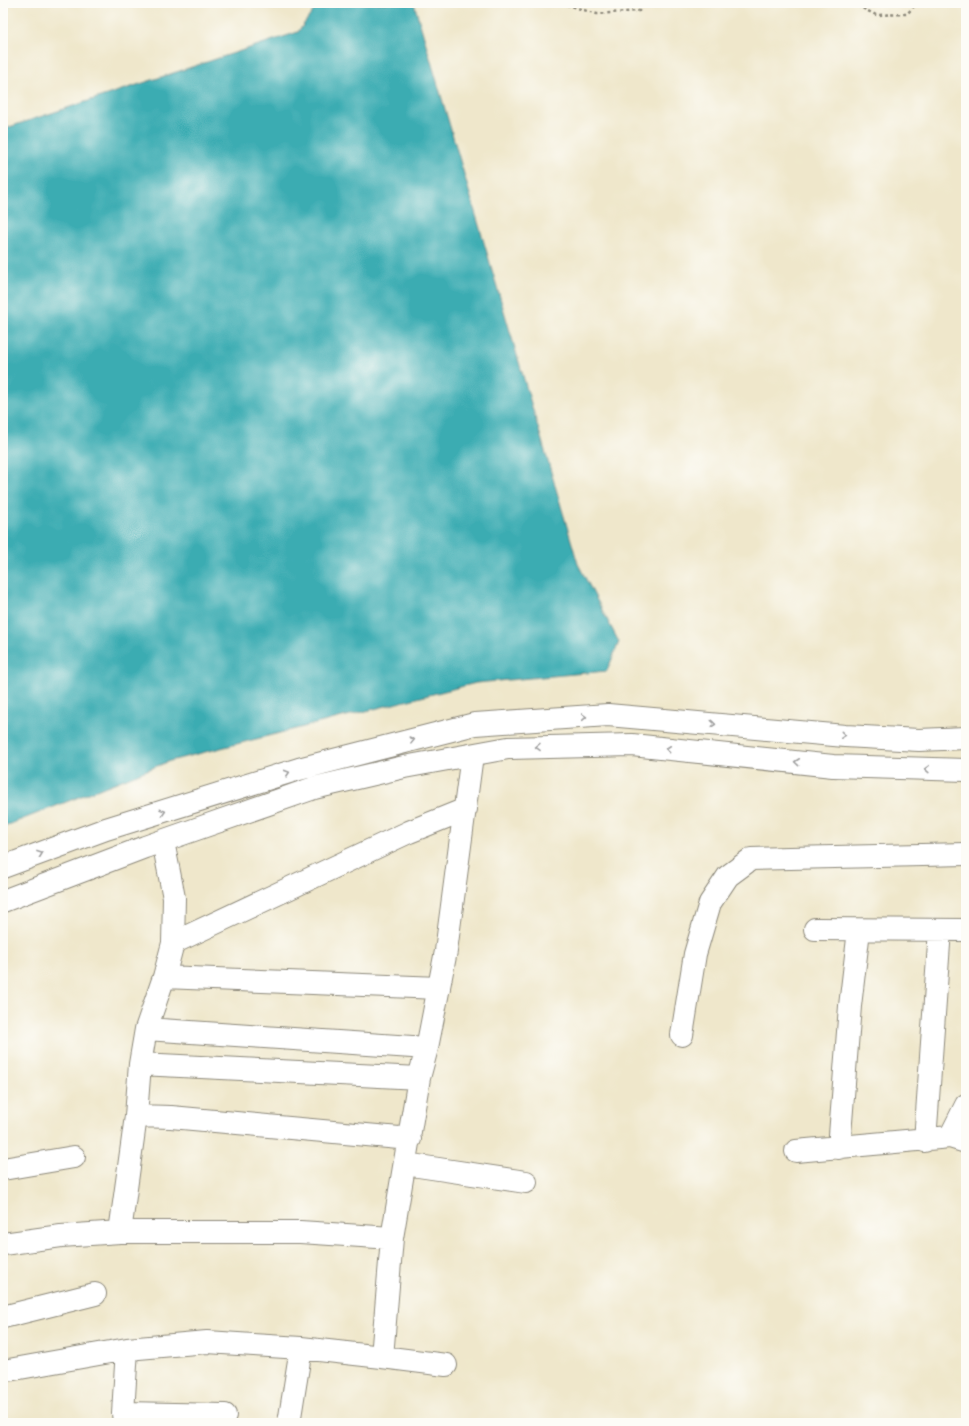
<svg xmlns="http://www.w3.org/2000/svg" width="969" height="1426" viewBox="0 0 969 1426" font-family="'Patrick Hand',sans-serif">
<style>
.water{fill:#3bacb2;stroke:#336c6e}
.lines{fill:none;stroke-linecap:round;stroke-linejoin:round}
.minor-casing{stroke:#8d897b;stroke-width:24}
.path{stroke:#8d897b;stroke-width:2.5;stroke-dasharray:3 3;stroke-linecap:butt}
.minor{stroke:#fff;stroke-width:22}
.oneway{stroke:#a0a0a0}
</style>
<rect width="100%" height="100%" fill="#fdfcf7"/>
<filter id="ink" filterUnits="userSpaceOnUse"><feTurbulence type="fractalNoise" baseFrequency=".025" numOctaves="2"/><feDisplacementMap in="SourceGraphic" scale="8" xChannelSelector="R" yChannelSelector="G"/><feConvolveMatrix kernelMatrix="1 2 1 2 8 2 1 2 1" color-interpolation-filters="sRGB"/></filter>
<filter id="wash" filterUnits="userSpaceOnUse"><feTurbulence type="fractalNoise" baseFrequency=".012" numOctaves="4" result="noise"/><feDisplacementMap in="SourceGraphic" scale="16" xChannelSelector="R" yChannelSelector="G"/><feGaussianBlur stdDeviation="0.9" result="paint"/><feColorMatrix in="noise" values="0 0 0 0 0 0 0 0 0 0 0 0 0 0 0 0 0 1.4 0 .05"/><feComposite in="paint" operator="in"/></filter>
<g filter="url(#wash)">
<rect width="100%" height="100%" fill="#efe7cb"/>
<!-- water -->
<path class="water" d="M 315,3 L 414,3 L 578,564 L 619,642 L 607,671 L 476,683 L 170,761 L 3,827 L 3,129 L 298,32 L 314,10 Z"/>
</g>
<g filter="url(#ink)">
<g class="lines">
<defs>
<path id="minor" d="M 3,867 L 106,829 L 299,769 L 475,724 L 608,715 L 845,736 L 919,740 L 966,738
M 3,901 L 145,847 L 314,788 L 404,767 L 508,748 L 632,745 L 833,766 L 966,770
M 815,929 L 966,930
M 173,943 L 409,832 L 466,809
M 164,977 L 439,988
M 146,1029 L 427,1048
M 682,1035 L 695,954 L 710,903 L 728,876 L 751,859 L 966,854
M 140,1064 L 419,1078
M 136,1116 L 171,1117 L 410,1139
M 950,1137 L 966,1105
M 925,1141 L 940,930
M 839,1148 L 850,1006 L 859,930
M 796,1151 L 950,1137 L 966,1142
M 405,1164 L 526,1182
M 3,1169 L 74,1157
M 120,1232 L 136,1116 L 140,1064 L 146,1029 L 164,977 L 173,943 L 174,898 L 163,841
M 3,1244 L 61,1236 L 120,1232 L 300,1232 L 392,1238
M 3,1317 L 95,1294
M 382,1357 L 446,1365
M 3,1371 L 127,1349
M 123,1413 L 225,1415
M 124,1423 L 123,1413 L 127,1349 L 207,1342 L 301,1348 L 382,1357 L 392,1238 L 419,1078 L 427,1048 L 446,951 L 472,755
M 289,1423 L 301,1348"/>
</defs>
<!-- minor casing -->
<use href="#minor" class="minor-casing"/>
<!-- path -->
<path class="path" d="M 561,3 L 597,14 L 639,11 L 645,3
M 852,3 L 876,15 L 907,14 L 917,3
M 3,4 L 7,3"/>
<!-- minor -->
<use href="#minor" class="minor"/>
</g>
<!-- one-way arrows -->
<defs><path id="oneway-chevron" d="M-2-3.5L2.5 0L-2 3.5" fill="none" stroke-width="1.6" stroke-linecap="round" stroke-linejoin="round"/></defs>
<g class="oneway">
<use href="#oneway-chevron" transform="translate(584 717) rotate(-4)"/>
<use href="#oneway-chevron" transform="translate(713 724) rotate(5)"/>
<use href="#oneway-chevron" transform="translate(843 735) rotate(5)"/>
<use href="#oneway-chevron" transform="translate(412 740) rotate(-14)"/>
<use href="#oneway-chevron" transform="translate(538 747) rotate(179)"/>
<use href="#oneway-chevron" transform="translate(668 749) rotate(-174)"/>
<use href="#oneway-chevron" transform="translate(797 762) rotate(-174)"/>
<use href="#oneway-chevron" transform="translate(927 769) rotate(-178)"/>
<use href="#oneway-chevron" transform="translate(287 773) rotate(-17)"/>
<use href="#oneway-chevron" transform="translate(163 812) rotate(-17)"/>
<use href="#oneway-chevron" transform="translate(40 854) rotate(-20)"/>
</g>
</g>
<!-- margin -->
<rect width="969" height="1426" fill="none" stroke="#fdfcf7" stroke-width="16"/>
</svg>
